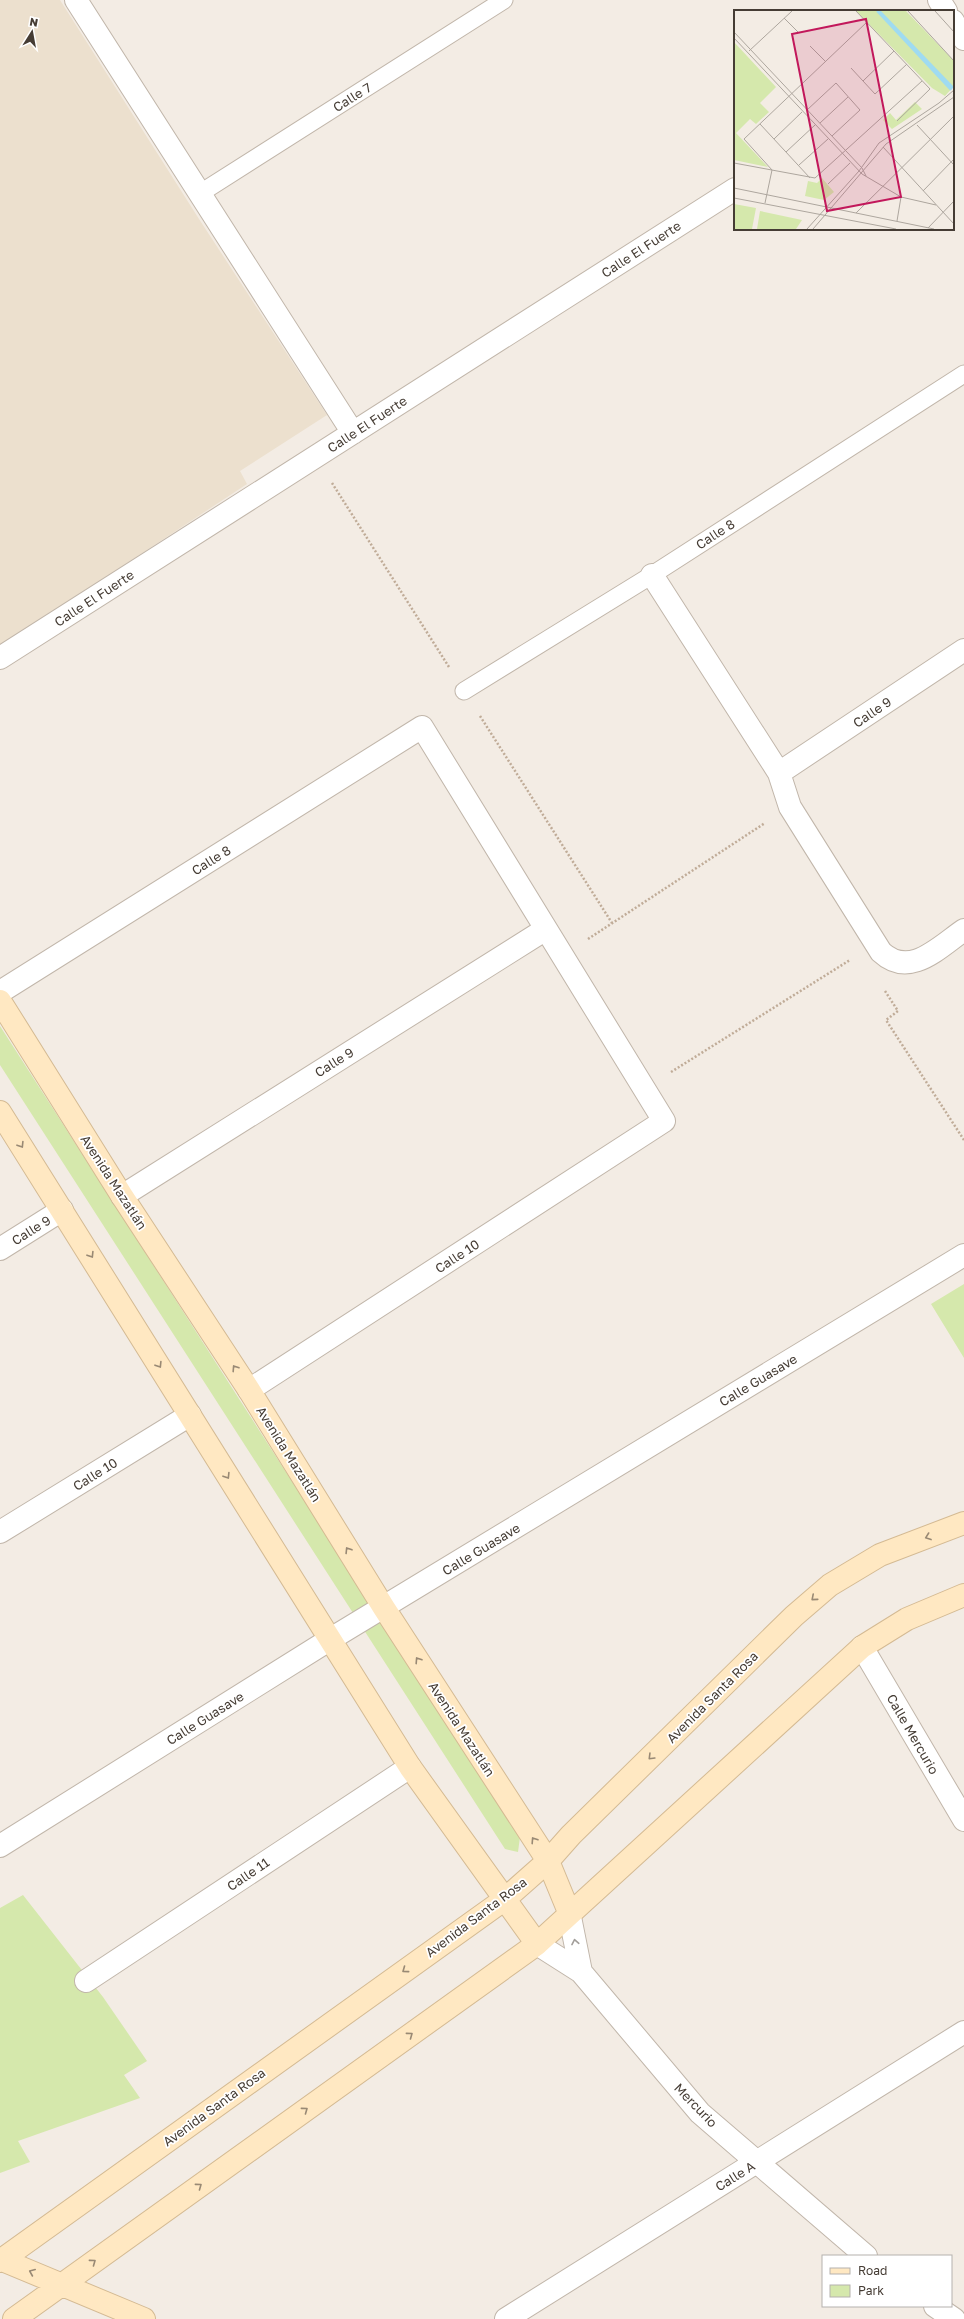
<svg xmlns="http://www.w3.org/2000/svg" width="964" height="2319" viewBox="0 0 964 2319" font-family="'Golos Text',sans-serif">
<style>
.education{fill:#ece0ce}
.green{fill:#d5e8ac}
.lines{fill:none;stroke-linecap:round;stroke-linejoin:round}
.lane-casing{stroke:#c1b6aa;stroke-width:19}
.street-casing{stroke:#c1b6aa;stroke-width:24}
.secondary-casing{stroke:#d4ba93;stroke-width:24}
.path{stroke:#c0ac98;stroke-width:2.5;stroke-dasharray:2 2;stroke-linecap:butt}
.lane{stroke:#fff;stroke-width:17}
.street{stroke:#fff;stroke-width:22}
.secondary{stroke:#ffe8c2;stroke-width:22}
.oneway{stroke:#998974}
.oneway2{stroke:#a29e9a}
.labels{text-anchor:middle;stroke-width:3.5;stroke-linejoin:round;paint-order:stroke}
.street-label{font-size:13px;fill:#453c34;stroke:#fff}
.inset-river{fill:none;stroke:#9fdbf1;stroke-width:2}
.inset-road{fill:none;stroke:#ada69e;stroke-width:1}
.view{fill:#c2185b;fill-opacity:0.15;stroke:#c2185b;stroke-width:2}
.inset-edge{fill:none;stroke:#453c34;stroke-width:2}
</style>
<rect width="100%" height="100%" fill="#f3ece4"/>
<!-- education -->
<path class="education" d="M 0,0 L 60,0 L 199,219 L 327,415 L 240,471 L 247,484 L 0,647 Z"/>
<!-- green -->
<path class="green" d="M 0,1026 L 520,1837 L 518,1852 L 505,1849 L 0,1065 Z
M 964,1284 L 964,1358 L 931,1304 Z
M 23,1895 L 103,1997 L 147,2061 L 124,2075 L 140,2098 L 18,2141 L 30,2162 L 0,2173 L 0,1908 Z"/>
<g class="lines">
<defs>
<path id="lane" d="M 199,194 L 504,0
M 464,691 L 652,575 L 964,374"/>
<path id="street" d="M 76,0 L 353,433
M 939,0 L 946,11
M 953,21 L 964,39
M 652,575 L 779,773 L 790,807 L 881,952 C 910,979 939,947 964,930
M 0,658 L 735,189
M 779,773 L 964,650
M 0,992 L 422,727 L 664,1121 L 249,1390
M 122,1196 L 546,929
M 0,1249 L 62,1210
M 0,1532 L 190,1415
M 862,1647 L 964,1820
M 0,1846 L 329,1640 L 964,1255
M 569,1912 L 581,1972
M 537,1944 L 581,1972 L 700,2113 L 866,2256
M 86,1981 L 410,1767
M 935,2306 L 954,2319
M 506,2319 L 964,2032"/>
<path id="secondary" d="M 0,1001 L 122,1196 L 249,1390 L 384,1608 L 548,1861 L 569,1912
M 0,1112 L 410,1767 L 537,1944
M 0,2259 L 144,2319
M 0,2261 L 505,1899 L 548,1861 L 571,1835 L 794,1616 L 830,1585 L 880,1555 L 964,1523
M 14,2319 L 537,1944 L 862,1647 L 907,1619 L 964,1595"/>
</defs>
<!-- lane casing -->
<use href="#lane" class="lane-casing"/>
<!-- street casing -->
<use href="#street" class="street-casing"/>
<!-- secondary casing -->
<use href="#secondary" class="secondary-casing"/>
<!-- path -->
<path class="path" d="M 332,483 L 449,667
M 480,716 L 612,923
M 588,939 L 765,823
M 885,991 L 898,1011 L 886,1020 L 964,1140
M 671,1072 L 850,960"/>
<!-- lane -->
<use href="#lane" class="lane"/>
<!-- street -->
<use href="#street" class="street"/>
<!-- secondary -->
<use href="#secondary" class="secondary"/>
</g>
<!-- one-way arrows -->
<defs><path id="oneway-chevron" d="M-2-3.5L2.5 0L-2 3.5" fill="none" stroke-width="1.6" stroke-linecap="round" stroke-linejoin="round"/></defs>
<g class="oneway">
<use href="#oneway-chevron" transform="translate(21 1145) rotate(58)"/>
<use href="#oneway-chevron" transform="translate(91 1255) rotate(58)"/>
<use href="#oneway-chevron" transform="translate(159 1365) rotate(58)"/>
<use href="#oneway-chevron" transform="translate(235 1368) rotate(-123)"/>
<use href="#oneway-chevron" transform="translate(227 1476) rotate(58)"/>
<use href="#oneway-chevron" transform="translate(928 1537) rotate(160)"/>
<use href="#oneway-chevron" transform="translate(348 1550) rotate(-122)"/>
<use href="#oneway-chevron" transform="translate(814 1598) rotate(139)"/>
<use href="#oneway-chevron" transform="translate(418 1660) rotate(-123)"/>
<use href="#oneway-chevron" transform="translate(651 1757) rotate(135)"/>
<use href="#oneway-chevron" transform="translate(534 1840) rotate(-123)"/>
<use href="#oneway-chevron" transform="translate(405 1970) rotate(144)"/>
<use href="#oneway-chevron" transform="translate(410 2035) rotate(-36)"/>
<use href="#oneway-chevron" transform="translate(305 2110) rotate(-36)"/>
<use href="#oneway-chevron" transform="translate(199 2186) rotate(-36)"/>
<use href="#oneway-chevron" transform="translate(93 2262) rotate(-36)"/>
<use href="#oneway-chevron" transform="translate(32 2272) rotate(-157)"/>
</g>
<use class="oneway2" href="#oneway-chevron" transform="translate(575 1942) rotate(-101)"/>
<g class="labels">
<!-- street labels -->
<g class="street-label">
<text transform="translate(352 97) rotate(-32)" y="5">Calle 7</text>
<text transform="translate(641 249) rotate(-33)" y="5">Calle El Fuerte</text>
<text transform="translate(367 424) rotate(-33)" y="5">Calle El Fuerte</text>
<text transform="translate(715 534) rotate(-33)" y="5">Calle 8</text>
<text transform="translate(94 598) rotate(-33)" y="5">Calle El Fuerte</text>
<text transform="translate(872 712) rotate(-34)" y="5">Calle 9</text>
<text transform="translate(211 860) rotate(-32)" y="5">Calle 8</text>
<text transform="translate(334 1062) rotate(-32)" y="5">Calle 9</text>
<text transform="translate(114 1182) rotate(57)" y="5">Avenida Mazatlán</text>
<text transform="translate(31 1230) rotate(-32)" y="5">Calle 9</text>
<text transform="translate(457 1256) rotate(-33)" y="5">Calle 10</text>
<text transform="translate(758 1380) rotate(-31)" y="5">Calle Guasave</text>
<text transform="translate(289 1454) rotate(58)" y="5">Avenida Mazatlán</text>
<text transform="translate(95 1474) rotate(-32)" y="5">Calle 10</text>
<text transform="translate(481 1549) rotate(-31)" y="5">Calle Guasave</text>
<text transform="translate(712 1697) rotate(-45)" y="5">Avenida Santa Rosa</text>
<text transform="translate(205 1718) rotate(-32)" y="5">Calle Guasave</text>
<text transform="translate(462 1729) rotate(57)" y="5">Avenida Mazatlán</text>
<text transform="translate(913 1734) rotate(60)" y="5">Calle Mercurio</text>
<text transform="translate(248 1874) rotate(-34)" y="5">Calle 11</text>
<text transform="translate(476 1917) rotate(-37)" y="5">Avenida Santa Rosa</text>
<text transform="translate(696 2105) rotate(46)" y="5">Mercurio</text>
<text transform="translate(214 2107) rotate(-36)" y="5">Avenida Santa Rosa</text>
<text transform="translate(735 2176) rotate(-32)" y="5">Calle A</text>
</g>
</g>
<!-- overview -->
<g transform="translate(734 10)">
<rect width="220" height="220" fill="#f3ece4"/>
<path d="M 122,1 L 172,1 L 220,51 L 220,76 L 211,86 L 198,78 ZM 0,32 L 42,77 L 26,93 L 35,102 L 22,114 L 16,109 L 2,123 L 34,157 L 0,150 ZM 181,92 L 188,99 L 158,119 L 149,110 L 156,103 L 162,110 ZM 88,168 L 100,182 L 90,190 L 71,186 L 74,171 L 83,173 ZM 0,194 L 22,198 L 18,219 L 0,219 ZM 26,201 L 68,210 L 62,219 L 23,219 Z" fill="#d5e8ac"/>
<path d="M 143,1 L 147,1 L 220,77 L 217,80 Z" fill="#9fdbf1"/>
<path class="inset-river" d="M 143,1 L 217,80"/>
<path class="inset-road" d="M 122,1 L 196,79 L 163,111M 174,1 L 220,51M 201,1 L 220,22M 50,8 L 64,22M 0,22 L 128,158 L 132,166M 0,28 L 128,164 L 167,187 L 202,195M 76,36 L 92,52M 15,41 L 58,1M 117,58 L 141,84 L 173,54M 129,71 L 160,41M 73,100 L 102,73 L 126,100 L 98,126M 86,113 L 114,87M 26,114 L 76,168M 183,115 L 220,155M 40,129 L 68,102M 149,137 L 220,214M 52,142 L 81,115M 0,153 L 81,168 L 188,71M 65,155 L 94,129M 94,174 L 116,153M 0,178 L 200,219M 189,181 L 220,149M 0,188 L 162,219M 31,193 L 38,160 L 10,129 L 133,12M 122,203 L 220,106M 163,211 L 167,187M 194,218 L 220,191M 73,219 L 125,161 L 145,133 L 205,93 L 220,80M 79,219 L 152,134 L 220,87"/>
<path class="view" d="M 132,9 L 167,187 L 93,201 L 58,24 Z"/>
<rect width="220" height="220" class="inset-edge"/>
</g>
<!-- legend -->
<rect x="822" y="2255" width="130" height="52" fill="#ffffff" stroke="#b5b1ae"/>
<rect x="830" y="2268" width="20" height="6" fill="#ffe8c2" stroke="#b5b1ae"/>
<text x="858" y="2275" font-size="12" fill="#453c34">Road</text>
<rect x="830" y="2285" width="20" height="12" fill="#d5e8ac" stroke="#b5b1ae"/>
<text x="858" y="2295" font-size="12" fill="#453c34">Park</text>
<!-- north arrow -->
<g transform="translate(32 32) rotate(11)" stroke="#ffffff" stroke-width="3" paint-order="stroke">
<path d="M0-3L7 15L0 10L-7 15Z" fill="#453c34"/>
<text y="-6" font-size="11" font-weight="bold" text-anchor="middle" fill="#453c34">N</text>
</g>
</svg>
